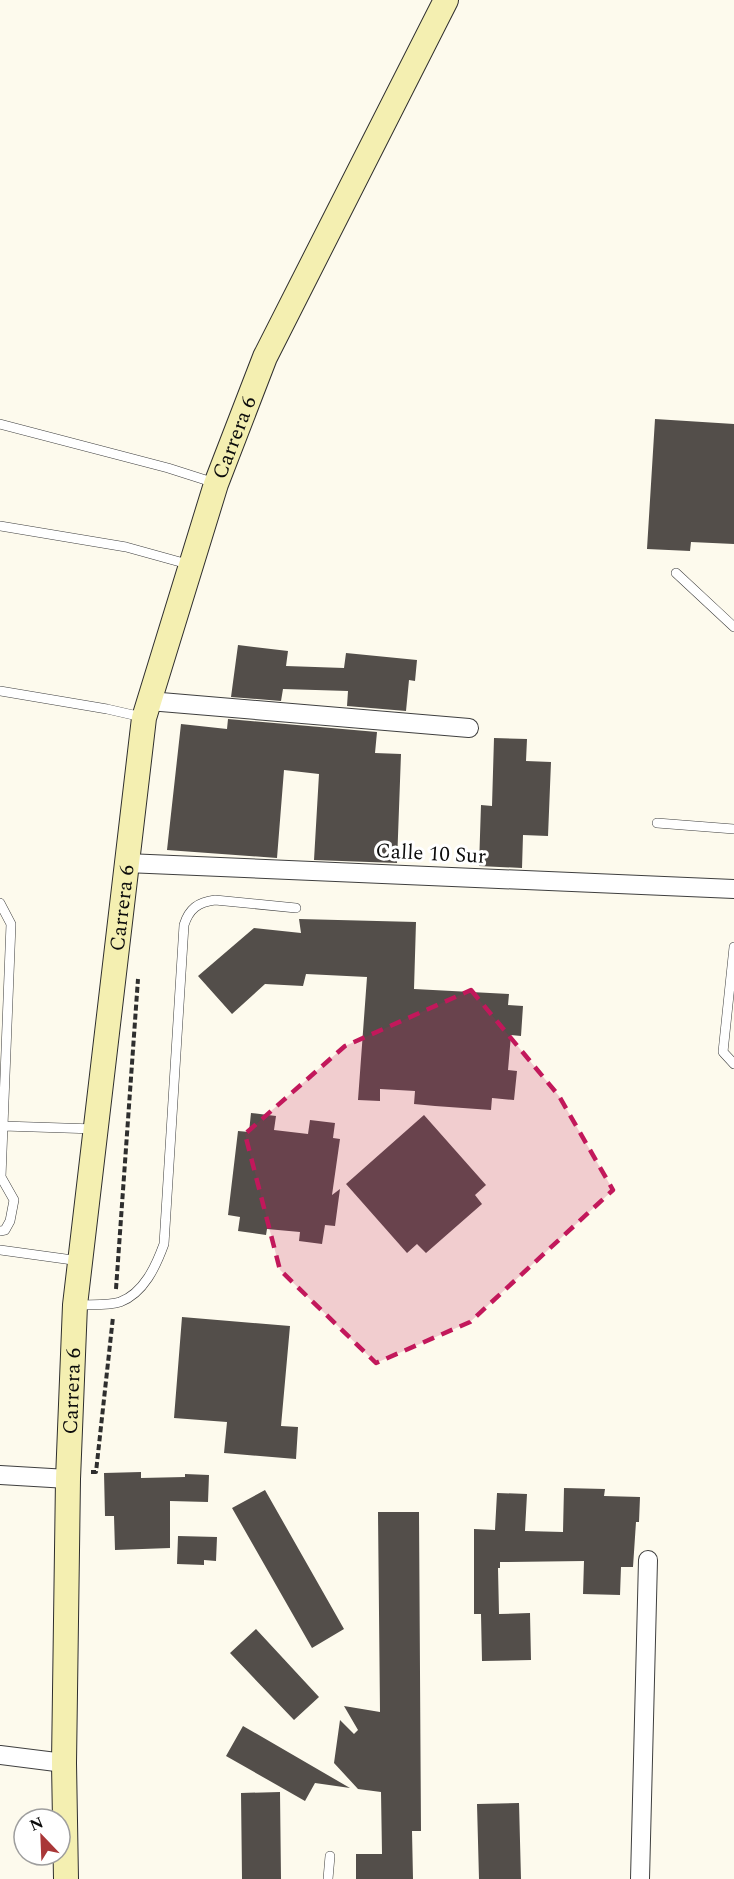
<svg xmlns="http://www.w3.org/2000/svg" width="734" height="1879" viewBox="0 0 734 1879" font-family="Spectral,serif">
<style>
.building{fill:#534e4a}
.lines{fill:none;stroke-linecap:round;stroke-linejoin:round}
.service-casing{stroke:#3f3f3f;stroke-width:10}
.minor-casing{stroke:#3f3f3f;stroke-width:20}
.secondary-casing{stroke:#2e2e2e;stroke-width:26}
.path{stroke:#2e2e2e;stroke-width:4;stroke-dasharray:6 3;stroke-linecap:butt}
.service{stroke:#fff;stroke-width:9}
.minor{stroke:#fff;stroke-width:18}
.secondary{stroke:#f4efb1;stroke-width:24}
.marked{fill:#c2185b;fill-opacity:0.2;stroke:#c2185b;stroke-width:4.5;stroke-dasharray:12 8;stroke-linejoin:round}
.labels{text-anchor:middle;stroke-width:6;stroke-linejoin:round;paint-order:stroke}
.street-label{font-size:21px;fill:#0c0c0c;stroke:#fff}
</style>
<rect width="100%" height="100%" fill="#fdfaed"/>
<!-- building -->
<path class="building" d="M 655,419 L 734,424 L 734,544 L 691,542 L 690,551 L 647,549 Z
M 238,645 L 288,651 L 286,666 L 344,668 L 346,653 L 417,660 L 415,681 L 409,680 L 406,711 L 347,706 L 348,691 L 283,689 L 281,701 L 231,697 Z
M 228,719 L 377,732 L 375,753 L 401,754 L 397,863 L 314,860 L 319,774 L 284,770 L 277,858 L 167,850 L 181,724 L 227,729 Z
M 494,738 L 527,739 L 526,761 L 551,762 L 548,836 L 523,835 L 522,868 L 479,866 L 481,805 L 492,806 Z
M 299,919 L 416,922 L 414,989 L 509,994 L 508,1005 L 523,1006 L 521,1036 L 511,1035 L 508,1070 L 517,1071 L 514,1100 L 492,1098 L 491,1110 L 435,1106 L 414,1104 L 415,1091 L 380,1089 L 380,1101 L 358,1100 L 367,977 L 306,974 L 303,986 L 265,984 L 232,1014 L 198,976 L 254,928 L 301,933 Z
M 251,1113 L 276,1116 L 274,1130 L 308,1134 L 310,1120 L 335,1123 L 333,1138 L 340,1139 L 332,1195 L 340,1189 L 335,1226 L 325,1225 L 322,1244 L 299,1241 L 300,1232 L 267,1229 L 266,1235 L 238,1231 L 240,1217 L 228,1215 L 238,1131 L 249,1132 Z
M 424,1115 L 486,1185 L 475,1195 L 482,1204 L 426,1253 L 417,1244 L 407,1253 L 346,1184 Z
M 182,1317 L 290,1326 L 281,1426 L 298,1427 L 296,1459 L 224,1453 L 227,1422 L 174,1418 Z
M 141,1472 L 141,1478 L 185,1477 L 185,1474 L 209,1475 L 208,1502 L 170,1501 L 170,1548 L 115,1550 L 114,1516 L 105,1516 L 104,1473 Z
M 564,1488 L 605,1489 L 604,1496 L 640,1497 L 639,1522 L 636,1522 L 633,1567 L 621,1567 L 620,1595 L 583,1594 L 584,1561 L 500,1562 L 500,1568 L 498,1568 L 499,1614 L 530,1613 L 531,1660 L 482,1661 L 481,1614 L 474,1614 L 474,1529 L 495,1530 L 497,1493 L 527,1494 L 525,1531 L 563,1532 Z
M 265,1490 L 344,1629 L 312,1648 L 232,1508 Z
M 378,1512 L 419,1512 L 421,1831 L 412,1831 L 413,1879 L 356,1879 L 356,1854 L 382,1854 L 381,1792 L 358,1789 L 334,1763 L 340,1720 L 354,1734 L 358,1730 L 344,1706 L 380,1712 Z
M 178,1536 L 217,1537 L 216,1561 L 204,1560 L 204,1565 L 177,1564 Z
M 256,1629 L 319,1697 L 294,1720 L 230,1653 Z
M 243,1726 L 350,1788 L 315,1783 L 305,1801 L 226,1756 Z
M 280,1792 L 281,1879 L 242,1879 L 241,1793 Z
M 519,1803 L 521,1879 L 479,1879 L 477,1804 Z"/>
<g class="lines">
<defs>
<path id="service" d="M 0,424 L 168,468 L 215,483
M 0,526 L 126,547 L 191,565
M 676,573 L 734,627
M 0,691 L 107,709 L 142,717
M 657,823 L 734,829
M 0,903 L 11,924 L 3,1126 L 95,1129
M 734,947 L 723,1052 L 734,1064
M 0,1231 L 5,1230 L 10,1221 L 14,1200 L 1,1177 L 3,1126
M 0,1250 L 80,1261
M 78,1305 C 90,1304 108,1306 120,1302 C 144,1293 156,1266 164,1244 L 184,925 C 189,909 198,902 215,900 L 296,908
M 328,1879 L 330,1856"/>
<path id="minor" d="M 149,701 L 469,728
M 126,863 L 734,889
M 0,1475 L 68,1479
M 0,1755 L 64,1763
M 640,1879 L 648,1560"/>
<g id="secondary">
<path id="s1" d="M 66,1879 L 64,1763 L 68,1479 L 75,1305 L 144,718 L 216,484 L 265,357 L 446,0"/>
</g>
</defs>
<!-- service casing -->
<use href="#service" class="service-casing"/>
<!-- minor casing -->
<use href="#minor" class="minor-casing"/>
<!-- secondary casing -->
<use href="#secondary" class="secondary-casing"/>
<!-- path -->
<path class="path" d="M 116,1289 L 138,979
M 91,1472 L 96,1472 L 113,1317"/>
<!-- service -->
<use href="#service" class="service"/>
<!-- minor -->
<use href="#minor" class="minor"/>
<!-- secondary -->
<use href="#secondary" class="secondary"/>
</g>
<!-- marked area -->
<path class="marked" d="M 471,990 L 559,1096 L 613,1190 L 470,1322 L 376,1363 L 280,1270 L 245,1134 L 345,1046 Z"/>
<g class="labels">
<!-- street labels -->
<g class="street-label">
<text dy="7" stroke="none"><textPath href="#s1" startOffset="1460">Carrera 6</textPath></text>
<text transform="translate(431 853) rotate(3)" y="7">Calle 10 Sur</text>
<text dy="7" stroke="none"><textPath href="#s1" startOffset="974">Carrera 6</textPath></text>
<text dy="7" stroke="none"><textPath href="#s1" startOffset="488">Carrera 6</textPath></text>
</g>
</g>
<!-- north arrow -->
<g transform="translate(42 1837) rotate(337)"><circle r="28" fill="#ffffff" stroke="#9e9e9e" stroke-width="1.5"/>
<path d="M0-4.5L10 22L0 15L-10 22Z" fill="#a93738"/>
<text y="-9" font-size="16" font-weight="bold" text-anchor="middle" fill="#0c0c0c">N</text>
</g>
</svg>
